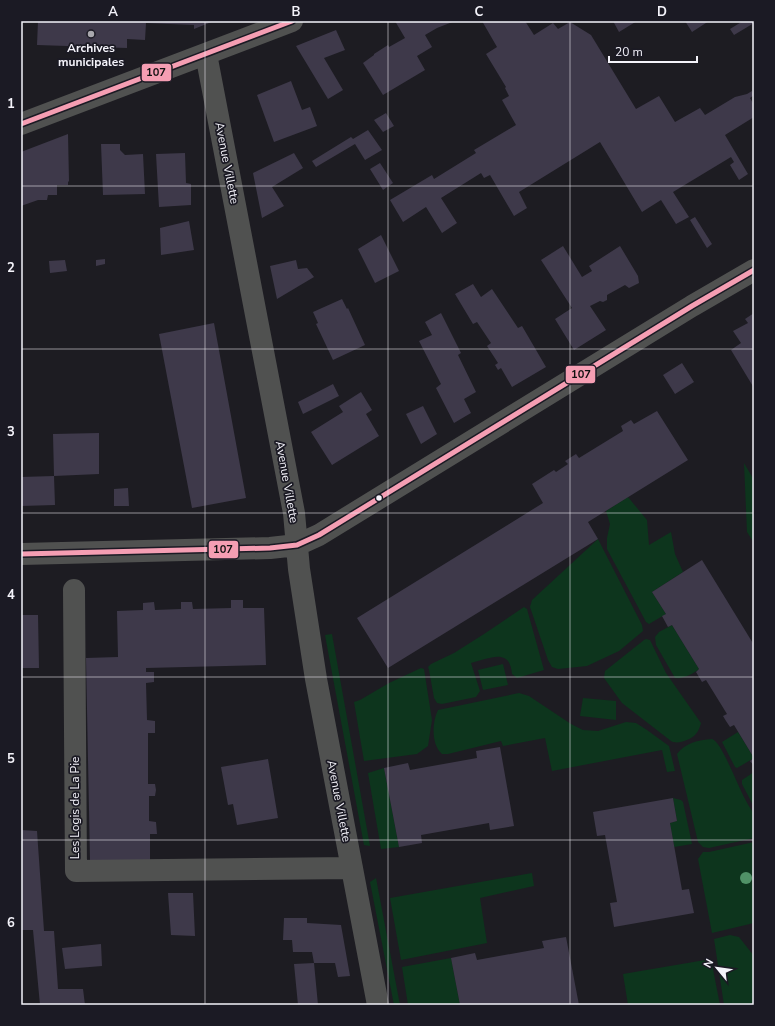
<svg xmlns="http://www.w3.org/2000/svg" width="775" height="1026" viewBox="0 0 775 1026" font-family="'Nunito Sans',sans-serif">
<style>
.green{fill:#0d351d}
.building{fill:#3e394a}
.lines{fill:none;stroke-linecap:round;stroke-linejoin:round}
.minor{stroke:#505150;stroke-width:22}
.bus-1-casing{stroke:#1b1a24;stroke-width:8}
.bus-1{stroke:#f59eb3;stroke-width:5}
.tree{fill:#509267}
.grid{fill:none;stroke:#f4f3fa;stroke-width:1;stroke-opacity:0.55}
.poi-dot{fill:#a9a8ae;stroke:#1b1a24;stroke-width:1.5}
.bus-dot{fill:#f4f3fa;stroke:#1b1a24;stroke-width:1.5}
.labels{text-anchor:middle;stroke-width:3.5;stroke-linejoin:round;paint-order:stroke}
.poi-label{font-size:12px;font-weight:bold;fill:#f4f3fa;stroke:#1b1a24}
.street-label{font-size:12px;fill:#f4f3fa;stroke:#1b1a24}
.line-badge{stroke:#1b1a24;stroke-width:1.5}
.pale-badge-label{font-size:11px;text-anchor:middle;font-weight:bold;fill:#111}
.neatline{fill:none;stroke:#f4f3fa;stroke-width:1.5}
.grid-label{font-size:13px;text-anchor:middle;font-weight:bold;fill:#f4f3fa}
</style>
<rect width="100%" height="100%" fill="#1d1c22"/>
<!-- green -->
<path class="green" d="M 744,463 L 754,480 L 754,543 L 747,532 Z
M 628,497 L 647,520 L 649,545 L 671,532 L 675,554 L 683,572 L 652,592 L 666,614 L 649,624 L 646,622 L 607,549 L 607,538 L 610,524 L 606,511 Z
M 598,539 L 642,625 L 643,631 L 619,651 L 587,666 L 558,669 L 552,667 L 548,660 L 530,607 L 532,600 Z
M 524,607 L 527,609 L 544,670 L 517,678 L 512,674 C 510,647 489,659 471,663 L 480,691 L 476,697 L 442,704 L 437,703 L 434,698 L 429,670 L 428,667 L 431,664 L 454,653 L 484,634 Z
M 672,625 L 699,669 C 693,674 683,679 675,678 L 656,645 L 655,637 L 659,632 Z
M 332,634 L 370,846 L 364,845 L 325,635 Z
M 646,639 L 650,640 L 666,673 L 701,723 C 700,727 698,732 695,735 C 690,740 677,745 671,741 L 622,703 L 604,678 L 605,671 L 644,640 Z
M 503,664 L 508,685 L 483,690 L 478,670 Z
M 421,668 L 424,669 L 432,720 L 428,746 L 417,754 L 364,761 L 354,702 L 360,700 L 389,683 Z
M 519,693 L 529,696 L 571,724 L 583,730 L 598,731 L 626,722 L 636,723 L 647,730 L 669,746 L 675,771 L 667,772 L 662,750 L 552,771 L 545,738 L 503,746 L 501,741 L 448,754 L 442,754 C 431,745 432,722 438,710 Z
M 583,698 L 616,701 L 616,720 L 580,716 Z
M 738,732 L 754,758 L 737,768 L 735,767 L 722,742 Z
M 712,739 C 724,743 741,799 754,813 L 754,838 L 709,848 L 703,847 L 698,842 L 677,754 C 685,743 698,740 712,739 Z
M 384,768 L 399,847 L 381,849 L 368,773 Z
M 754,772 L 754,807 L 742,784 L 742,780 Z
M 673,798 L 681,800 L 683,802 L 692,844 L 674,847 L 670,823 L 677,821 Z
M 754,842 L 754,923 L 712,933 L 698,859 L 703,852 L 709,852 Z
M 532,873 L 534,886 L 480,898 L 487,943 L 401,960 L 390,898 Z
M 376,878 L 400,1005 L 394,1005 L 370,882 Z
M 730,935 L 739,937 L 754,956 L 754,1002 L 747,1005 L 724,1005 L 714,939 Z
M 451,958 L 460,1005 L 408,1005 L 402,967 Z
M 711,959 L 720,1005 L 628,1005 L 623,974 Z"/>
<!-- building -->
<path class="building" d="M 38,21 L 214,21 L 194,29 L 194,25 L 146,23 L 145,40 L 127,39 L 127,48 L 37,45 Z
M 395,21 L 455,21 L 437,28 L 425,35 L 432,47 L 417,56 L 425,70 L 383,95 L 363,63 L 374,55 L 374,54 L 388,45 L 389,47 L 405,38 Z
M 482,21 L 525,21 L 534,35 L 553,23 L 558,29 L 570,22 L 591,35 L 636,109 L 659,96 L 675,122 L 700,108 L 705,115 L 735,97 L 747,94 L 752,91 L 754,95 L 750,98 L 754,105 L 754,117 L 725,135 L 748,174 L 739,180 L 730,165 L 734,162 L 731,157 L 673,192 L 689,217 L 676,224 L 661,200 L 642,212 L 600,142 L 519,192 L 527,208 L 514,216 L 490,175 L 484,178 L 481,173 L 441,198 L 457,223 L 442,233 L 426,207 L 403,222 L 390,200 L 432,175 L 434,179 L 476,153 L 474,150 L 516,125 L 502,100 L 509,96 L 505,88 L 506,87 L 486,54 L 497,47 Z
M 613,21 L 637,21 L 619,32 Z
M 685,21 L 709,21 L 692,32 Z
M 743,21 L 754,21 L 754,23 L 734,35 L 730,29 Z
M 336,30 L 345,50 L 324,58 L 343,90 L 328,99 L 296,46 Z
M 291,81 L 302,110 L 310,107 L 317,126 L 274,142 L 257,95 Z
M 386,113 L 394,126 L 383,132 L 374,120 Z
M 368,130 L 382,150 L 365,160 L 355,144 L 316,167 L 312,161 L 351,137 L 353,139 Z
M 68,134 L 69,181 L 68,182 L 68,185 L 57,185 L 57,195 L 48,195 L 47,200 L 38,200 L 21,206 L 21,152 Z
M 101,144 L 120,144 L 120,150 L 125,155 L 143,154 L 145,194 L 103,195 Z
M 185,153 L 186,183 L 191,184 L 191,205 L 159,207 L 156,154 Z
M 294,153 L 303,168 L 272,187 L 284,206 L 262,218 L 253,173 Z
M 380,163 L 393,183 L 383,190 L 370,169 Z
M 695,217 L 712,244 L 707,248 L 690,220 Z
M 189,221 L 194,250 L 161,255 L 160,228 Z
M 381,235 L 399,271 L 375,283 L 358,249 Z
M 563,246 L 582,277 L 592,271 L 589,266 L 620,246 L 638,276 L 639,283 L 629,288 L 625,285 L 607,295 L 607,300 L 603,302 L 600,301 L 590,306 L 606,330 L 574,350 L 555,319 L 572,308 L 541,260 Z
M 105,259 L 105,264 L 96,266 L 96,260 Z
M 65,260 L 67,271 L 50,273 L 49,261 Z
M 296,260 L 298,269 L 307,268 L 314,277 L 277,299 L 270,266 Z
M 473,284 L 481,297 L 492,289 L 518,328 L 522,326 L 546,367 L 512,387 L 501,368 L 498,370 L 495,365 L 498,363 L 487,346 L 491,343 L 477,322 L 473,324 L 455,294 Z
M 342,299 L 347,309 L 348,308 L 365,345 L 333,360 L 316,324 L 318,323 L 313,312 Z
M 441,313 L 461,353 L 458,355 L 476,392 L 464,399 L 471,413 L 454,423 L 436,388 L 441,384 L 419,341 L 432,335 L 425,322 Z
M 754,313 L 754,388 L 731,350 L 741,343 L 733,331 L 748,323 L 745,319 Z
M 214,323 L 246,498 L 192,508 L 159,334 Z
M 682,363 L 694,382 L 675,394 L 663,375 Z
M 333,384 L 339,396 L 303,414 L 298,402 Z
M 361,392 L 372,410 L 366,414 L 379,436 L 332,465 L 311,432 L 343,412 L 339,406 Z
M 423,406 L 437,434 L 421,444 L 406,414 Z
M 657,411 L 688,460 L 588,522 L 598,539 L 388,668 L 357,618 L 543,503 L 532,484 L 554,470 L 556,472 L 568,464 L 565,461 L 576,454 L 579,458 L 623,431 L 621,426 L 631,420 L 634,424 Z
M 99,433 L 99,474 L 54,476 L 55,505 L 21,506 L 21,477 L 54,476 L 53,434 Z
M 128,488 L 129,506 L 114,506 L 114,489 Z
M 702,560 L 754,645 L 754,758 L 734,725 L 730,727 L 726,721 L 723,716 L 727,714 L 706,680 L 702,682 L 696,672 L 699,669 L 672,625 L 668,627 L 662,616 L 666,614 L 652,592 Z
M 231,600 L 243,600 L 243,608 L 264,608 L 266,665 L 146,668 L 146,672 L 154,672 L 154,682 L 146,683 L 147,720 L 155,721 L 155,733 L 148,733 L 148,784 L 155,784 L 156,790 L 155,796 L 149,796 L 149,821 L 156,822 L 157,834 L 150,834 L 150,860 L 90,861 L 86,658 L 118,657 L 117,611 L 143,610 L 143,603 L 154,602 L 155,610 L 181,609 L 181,602 L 192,602 L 193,609 L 231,608 Z
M 21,615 L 38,615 L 39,668 L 21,668 Z
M 500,747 L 514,826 L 490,830 L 489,823 L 421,835 L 422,843 L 399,847 L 384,768 L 408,763 L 410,770 L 477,758 L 476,751 Z
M 754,758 L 754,766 L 750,761 Z
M 268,759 L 278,818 L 237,825 L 233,804 L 228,805 L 221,767 Z
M 673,798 L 677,821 L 670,823 L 682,890 L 689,889 L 694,913 L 614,927 L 610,903 L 617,902 L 605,835 L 597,836 L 593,812 Z
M 21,830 L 37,831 L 44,931 L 54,931 L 58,989 L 83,989 L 85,1005 L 40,1005 L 33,930 L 21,930 Z
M 168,893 L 193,893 L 195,936 L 171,935 Z
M 284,918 L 307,918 L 307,923 L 341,925 L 350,976 L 338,977 L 335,963 L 314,963 L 312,952 L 293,952 L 292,940 L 283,940 Z
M 566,937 L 579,1005 L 460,1005 L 451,958 L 475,953 L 477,960 L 544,948 L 542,941 Z
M 101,944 L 102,966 L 65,969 L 62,948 Z
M 314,963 L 318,1005 L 298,1005 L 294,964 Z"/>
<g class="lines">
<!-- minor -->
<path class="minor" d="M 206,54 L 294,513 L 299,569 L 316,679 L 378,1005
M 21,124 L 292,21
M 21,554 L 270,548 L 297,545 L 319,535 L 692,306 L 754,270
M 74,590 L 76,871 L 352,868"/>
<defs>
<path id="bus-1" d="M 21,124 L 292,21
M 21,554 L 270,548 L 297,545 L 319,535 L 692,306 L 754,270"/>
</defs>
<!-- bus-1 casing -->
<use href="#bus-1" class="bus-1-casing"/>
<!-- bus-1 -->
<use href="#bus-1" class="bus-1"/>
</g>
<!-- trees -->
<circle class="tree" cx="746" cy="878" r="6"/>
<!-- grid -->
<path class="grid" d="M 205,21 L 205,1005M 388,21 L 388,1005M 570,21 L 570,1005M 21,186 L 754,186M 21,349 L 754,349M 21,513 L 754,513M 21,677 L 754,677M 21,840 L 754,840"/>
<!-- markers -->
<circle class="poi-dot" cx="91" cy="34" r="4"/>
<circle class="bus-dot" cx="379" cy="498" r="3.5"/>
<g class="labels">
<!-- poi labels -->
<g class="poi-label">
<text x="91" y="52">Archives<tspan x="91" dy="14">municipales</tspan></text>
</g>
<!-- street labels -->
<g class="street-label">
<text transform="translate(227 163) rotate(79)" y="4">Avenue Villette</text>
<text transform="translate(287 482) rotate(80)" y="4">Avenue Villette</text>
<text transform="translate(339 801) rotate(79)" y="4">Avenue Villette</text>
<text transform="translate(75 808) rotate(-90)" y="4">Les Logis de La Pie</text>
</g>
</g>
<g class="line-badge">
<rect x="141" y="63" width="31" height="19" rx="4" fill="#f59eb3"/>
<rect x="565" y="365" width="31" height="19" rx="4" fill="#f59eb3"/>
<rect x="208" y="540" width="31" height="19" rx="4" fill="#f59eb3"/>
</g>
<g class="pale-badge-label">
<text x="156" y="76">107</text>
<text x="581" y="378">107</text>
<text x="223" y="553">107</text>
</g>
<!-- border -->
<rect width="775" height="1026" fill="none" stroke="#1b1a24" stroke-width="44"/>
<!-- north arrow -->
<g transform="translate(717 968) rotate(299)" stroke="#1b1a24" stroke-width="3" paint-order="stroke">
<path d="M0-3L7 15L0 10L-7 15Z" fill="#f4f3fa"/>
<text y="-6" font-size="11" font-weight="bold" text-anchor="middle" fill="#f4f3fa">N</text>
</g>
<!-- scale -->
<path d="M609 56v6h88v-6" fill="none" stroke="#f4f3fa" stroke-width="2"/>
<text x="615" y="56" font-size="12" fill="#f4f3fa" stroke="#1b1a24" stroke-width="3" paint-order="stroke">20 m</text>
<rect x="22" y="22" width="731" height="982" class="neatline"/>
<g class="grid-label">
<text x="113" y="16">A</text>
<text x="296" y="16">B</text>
<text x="479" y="16">C</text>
<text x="662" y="16">D</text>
<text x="11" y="108">1</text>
<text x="11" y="272">2</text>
<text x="11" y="436">3</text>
<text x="11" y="599">4</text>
<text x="11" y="763">5</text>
<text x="11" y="927">6</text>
</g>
</svg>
